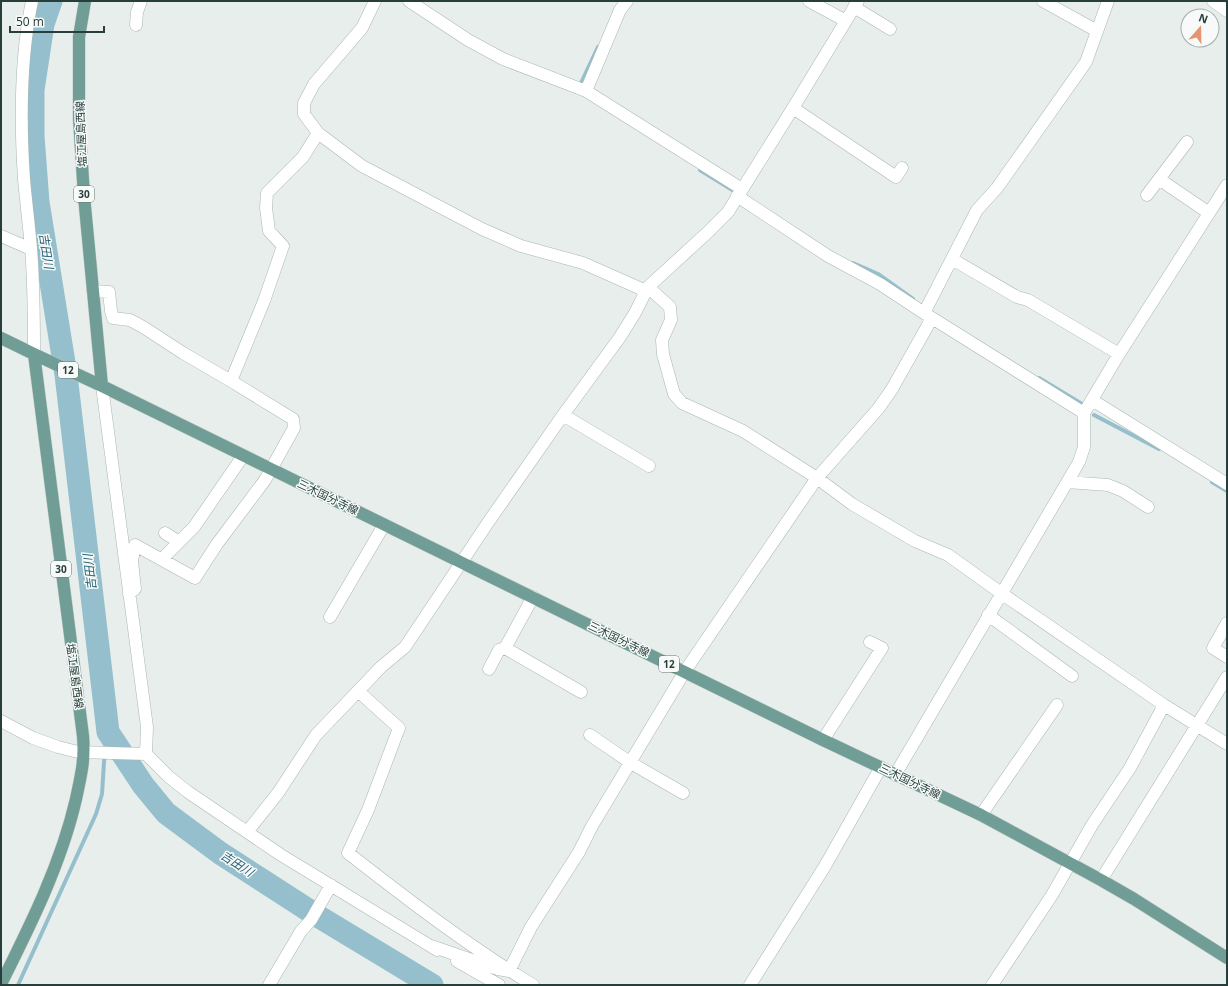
<svg xmlns="http://www.w3.org/2000/svg" width="1228" height="986" viewBox="0 0 1228 986" font-family="'Open Sans','Noto Sans JP',sans-serif">
<style>
.lines{fill:none;stroke-linecap:round;stroke-linejoin:round}
.stream{stroke:#95bfcc;stroke-width:4}
.river{stroke:#95bfcc;stroke-width:23}
.minor-casing{stroke:#aab6b2;stroke-width:13}
.major-casing{stroke:#c3c9c8;stroke-width:13}
.minor{stroke:#fff;stroke-width:12}
.major{stroke:#709e96;stroke-width:12}
.labels{text-anchor:middle;stroke-width:3;stroke-linejoin:round;paint-order:stroke}
.shield{fill:#f7faf9;stroke:#657673;stroke-width:1}
.shield-label{font-size:10px;font-weight:bold;fill:#273e3a}
.street-label{font-size:11px;fill:#273e3a;stroke:#f7faf9}
.water-label{font-size:12px;font-style:italic;fill:#276175;stroke:#f7faf9}
</style>
<rect width="100%" height="100%" fill="#e7eeeb"/>
<g class="lines">
<!-- stream -->
<path class="stream" d="M 581,83 L 598,47
M 700,170 L 734,191
M 853,263 L 878,274 L 913,299
M 1039,378 L 1082,404
M 1094,415 L 1159,449
M 1212,482 L 1227,491
M 18,985 L 96,814 L 102,794 L 104,762 L 108,732"/>
<!-- river -->
<path class="river" d="M 51,1 L 43,24 L 33,90 L 33,136 L 38,202 L 66,375 L 108,732 L 143,785 L 166,813 L 220,853 L 316,915 L 432,985"/>
<defs>
<path id="minor" d="M 32,1 C 20,59 20,120 24,179 C 26,202 29,225 31,248 C 34,284 34,319 34,354
M 375,1 L 362,28 L 314,84 L 304,103 L 304,114 L 318,133 L 362,166 L 482,229 L 521,246 L 583,263 L 646,291
M 409,1 L 468,40 L 503,59 L 586,91 L 742,189
M 809,1 L 846,21
M 1043,1 L 1097,31
M 1213,1 L 1227,11
M 854,7 L 890,29
M 136,25 L 137,12 L 141,1
M 586,91 L 620,10 L 627,1
M 793,108 L 896,177 L 902,168
M 1159,179 L 1209,213
M 1147,195 L 1187,142
M 737,196 L 828,256 L 880,284 L 924,313 L 1084,413
M 1,236 L 31,249
M 952,259 L 1017,297 L 1028,300 L 1119,354
M 648,287 L 670,307 L 671,320 L 662,340 L 663,354 L 674,394 L 682,403 L 743,431 L 817,478 L 852,504 L 915,541 L 948,555 L 1001,593 L 1164,705 L 1227,744
M 93,291 L 109,292 L 111,311 L 113,318 L 130,320 L 143,327 L 183,353 L 231,381 L 293,419 L 294,428 L 265,480 L 217,544 L 195,578 L 135,545 L 132,561 L 135,589 L 129,594
M 924,313 L 977,210 L 997,188 L 1086,62 L 1108,1
M 231,381 L 264,301 L 283,246 L 269,231 L 266,208 L 267,193 L 303,157 L 318,133
M 102,386 L 147,727 L 146,754
M 1092,400 L 1227,484
M 563,415 L 649,466
M 1067,482 L 1108,485 L 1123,491 L 1148,507
M 165,533 L 179,542
M 162,559 L 194,527 L 243,456
M 988,615 L 1072,676
M 330,617 L 384,525
M 1227,623 L 1213,648 L 1227,657
M 505,648 L 581,692
M 489,669 L 499,650 L 505,648 L 533,597
M 358,691 L 399,728 L 368,810 L 348,853 C 407,899 468,946 533,985
M 1,721 L 33,738 L 58,747 L 78,752 L 146,754 L 169,777 L 188,792 L 281,855 L 437,950
M 590,735 L 631,763 L 683,793
M 823,740 L 882,648 L 870,642
M 895,775 L 1079,462 L 1084,447 L 1084,413 L 1119,354 L 1227,185
M 981,815 L 1057,705
M 247,832 L 278,793 L 316,735 L 381,667 L 405,647 L 487,524 L 563,415 L 620,337 L 635,313 L 648,287 L 708,232 L 728,212 L 793,108 L 858,1
M 1101,880 L 1227,677
M 431,946 L 498,969 L 509,971 L 531,927 L 579,852 L 592,826 L 685,671 L 817,478 L 878,409 L 892,389 L 932,318
M 457,961 L 499,985
M 269,985 L 301,931 L 311,920 L 331,885
M 750,985 L 825,866 L 881,767
M 992,985 L 1052,895 L 1092,825 L 1130,768 L 1164,705"/>
<path id="major" d="M 85,1 L 79,37 L 79,118 L 84,196 L 102,386
M 1,338 L 38,356 L 102,386 L 823,740 L 981,815 L 1101,880 L 1134,899 L 1227,958
M 1,984 C 31,924 61,864 76,799 C 81,775 85,761 83,736 L 34,354"/>
</defs>
<!-- minor casing -->
<use href="#minor" class="minor-casing"/>
<!-- major casing -->
<use href="#major" class="major-casing"/>
<!-- minor -->
<use href="#minor" class="minor"/>
<!-- major -->
<use href="#major" class="major"/>
</g>
<g class="labels">
<!-- shield labels -->
<g class="shield">
<rect x="74" y="186" width="20" height="16" rx="3"/>
<rect x="58" y="362" width="20" height="16" rx="3"/>
<rect x="51" y="561" width="20" height="16" rx="3"/>
<rect x="659" y="656" width="20" height="16" rx="3"/>
</g>
<g class="shield-label">
<text x="84" y="198">30</text>
<text x="68" y="374">12</text>
<text x="61" y="573">30</text>
<text x="669" y="668">12</text>
</g>
<!-- street labels -->
<g class="street-label">
<text transform="translate(81 134) rotate(-92)" y="4">塩江屋島西線</text>
<text transform="translate(328 497) rotate(26)" y="4">三木国分寺線</text>
<text transform="translate(619 639) rotate(26)" y="4">三木国分寺線</text>
<text transform="translate(75 676) rotate(82)" y="4">塩江屋島西線</text>
<text transform="translate(910 781) rotate(26)" y="4">三木国分寺線</text>
</g>
<!-- water labels -->
<g class="water-label">
<text transform="translate(46 251) rotate(81)" y="4">吉田川</text>
<text transform="translate(90 572) rotate(-97)" y="4">吉田川</text>
<text transform="translate(237 864) rotate(33)" y="4">吉田川</text>
</g>
</g>
<!-- border -->
<rect width="1228" height="986" fill="none" stroke="#273e3a" stroke-width="4"/>
<!-- north arrow -->
<g transform="translate(1200 28) rotate(20)"><circle r="19" fill="#f7faf9" stroke="#a4afad"/>
<path d="M0-3L7 15L0 10L-7 15Z" fill="#e4956f"/>
<text y="-6" font-size="11" font-weight="bold" text-anchor="middle" fill="#273e3a">N</text>
</g>
<!-- scale -->
<path d="M10 26v6h94v-6" fill="none" stroke="#273e3a" stroke-width="2"/>
<text x="16" y="26" font-size="12" fill="#273e3a" stroke="#f7faf9" stroke-width="3" paint-order="stroke">50 m</text>
</svg>
